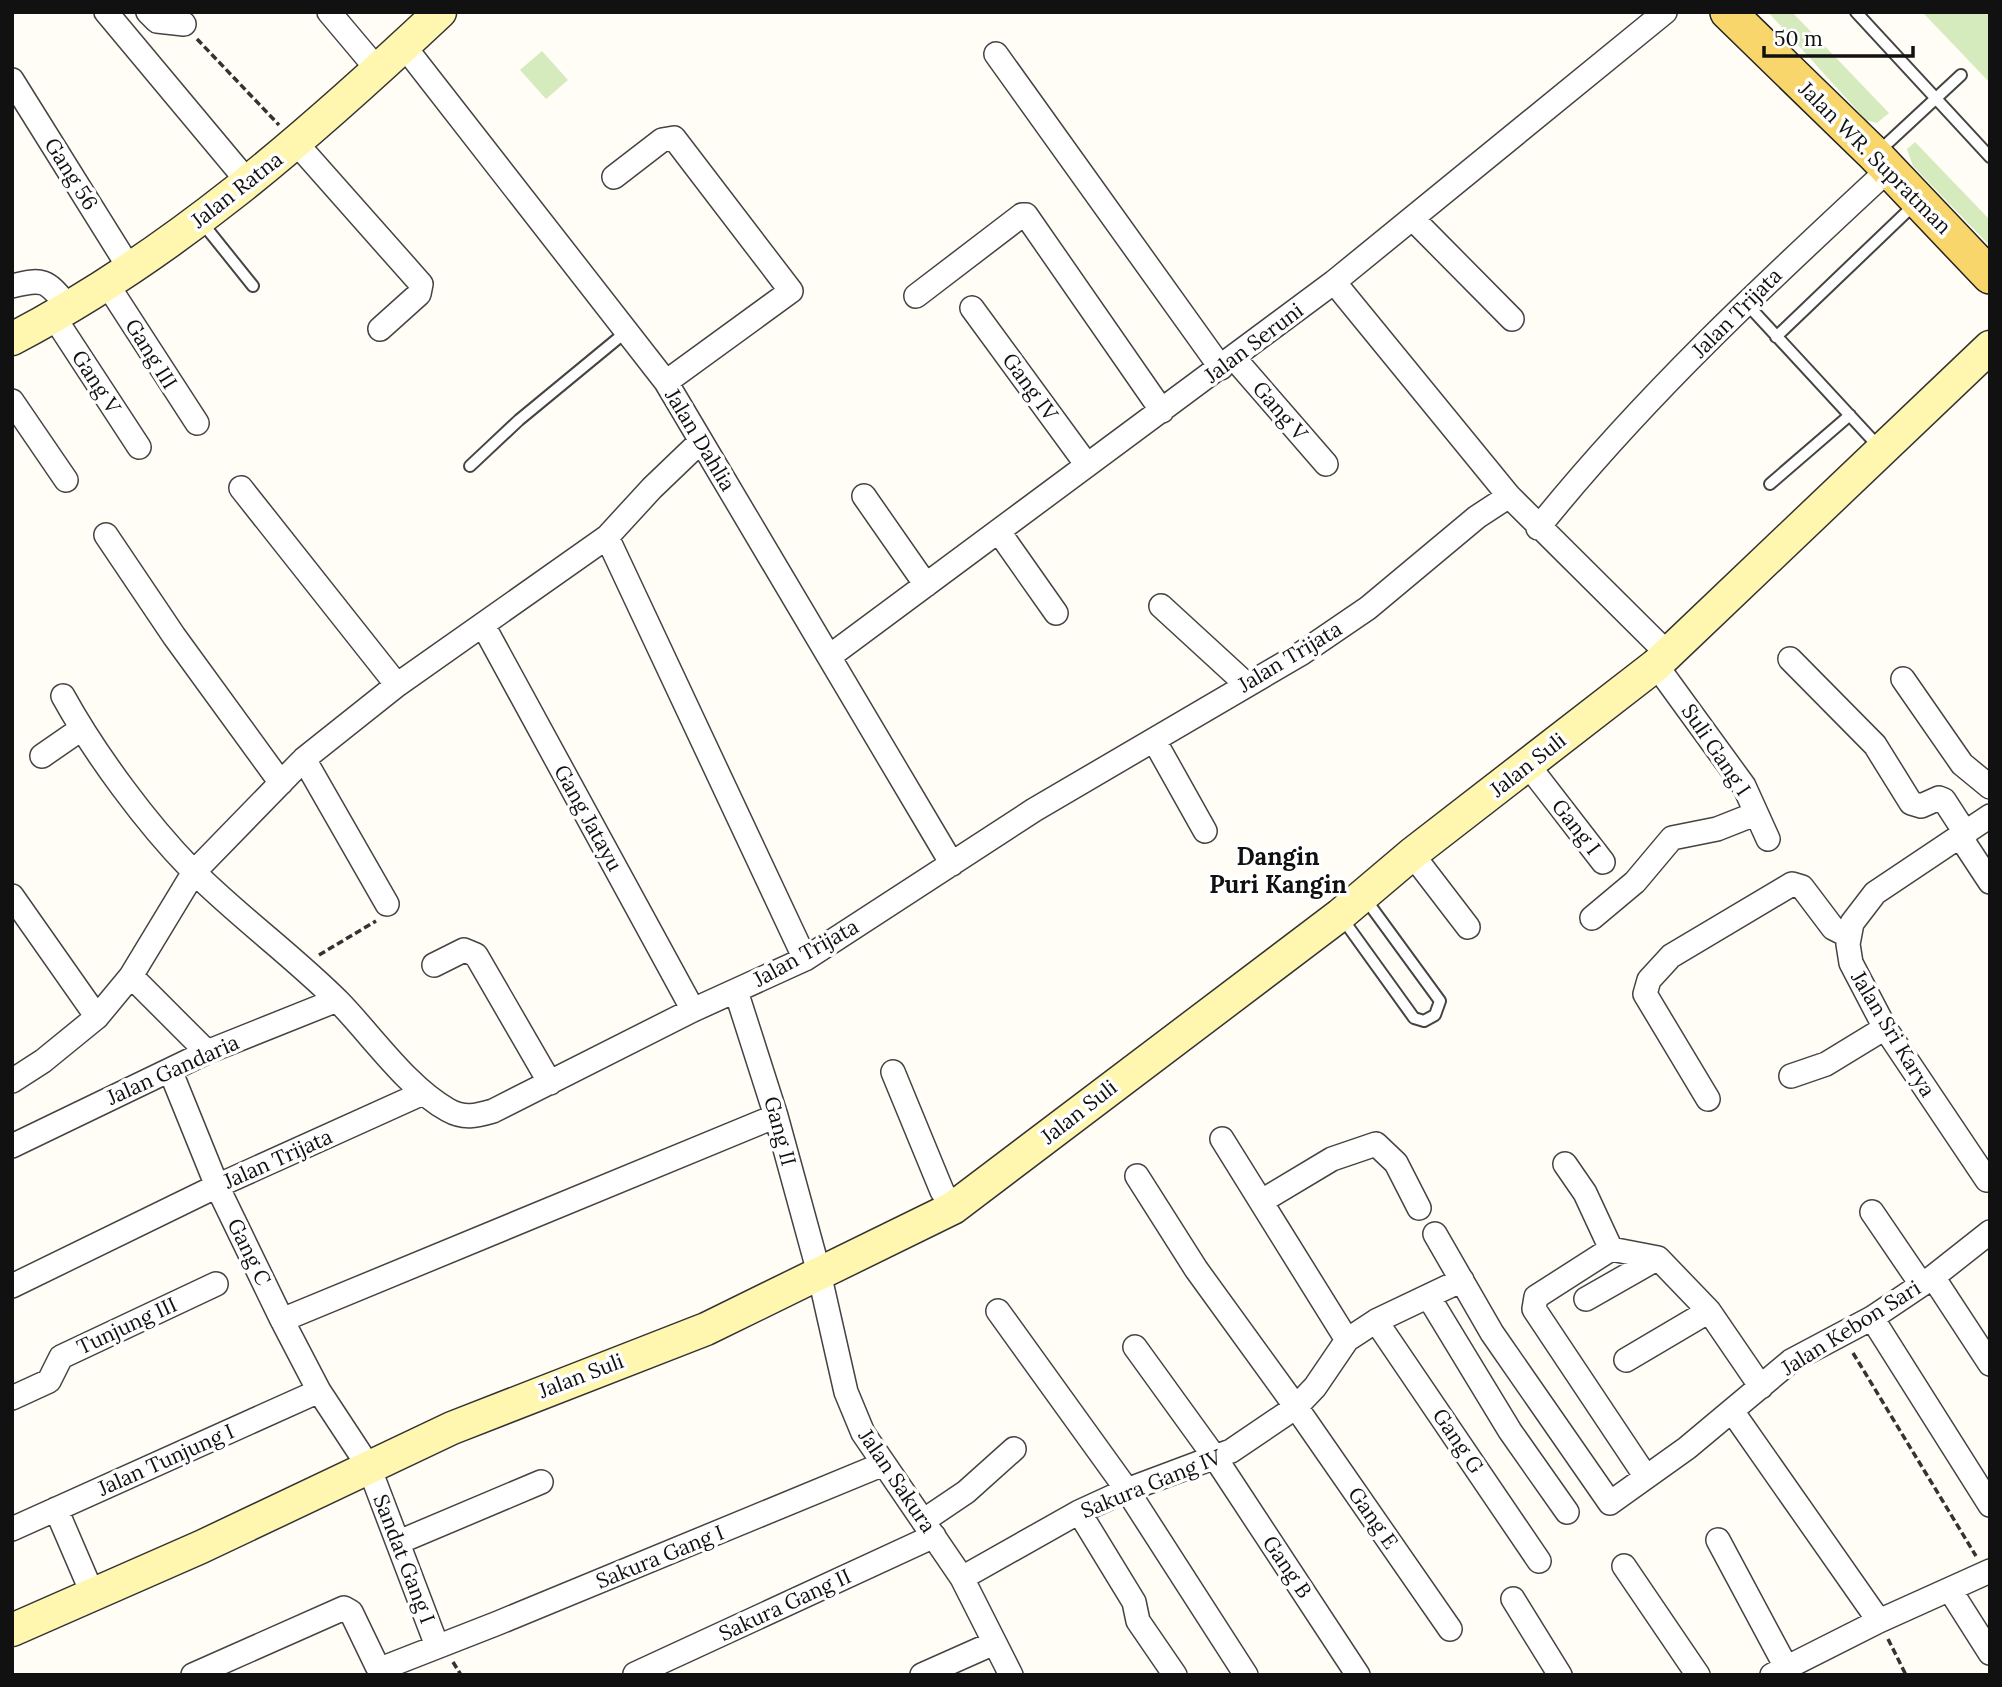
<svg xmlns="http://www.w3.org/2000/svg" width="2002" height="1687" viewBox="0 0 2002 1687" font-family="Lora,serif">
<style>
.green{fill:#d5ebbd}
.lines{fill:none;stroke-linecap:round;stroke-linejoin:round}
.lane-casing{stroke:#444;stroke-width:14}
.street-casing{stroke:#444;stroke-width:26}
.secondary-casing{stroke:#333;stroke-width:35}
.primary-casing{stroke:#222;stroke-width:38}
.path{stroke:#333;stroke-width:3.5;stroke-dasharray:7 3.5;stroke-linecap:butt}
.lane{stroke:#fff;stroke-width:10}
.street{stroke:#fff;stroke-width:23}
.secondary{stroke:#fff6b0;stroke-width:32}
.primary{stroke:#f9d66b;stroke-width:35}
.labels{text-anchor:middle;stroke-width:7;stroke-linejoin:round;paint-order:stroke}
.street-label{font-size:21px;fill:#111;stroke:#fff}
.quarter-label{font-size:24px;font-weight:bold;fill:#111;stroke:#fff}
</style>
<rect width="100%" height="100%" fill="#fffdf5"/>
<!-- green -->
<path class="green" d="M 1768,12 L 1792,12 L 1889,113 L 1877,123 L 1866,120 Z
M 1922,12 L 1990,12 L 1990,83 L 1928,18 Z
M 542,51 L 568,80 L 546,99 L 520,70 Z
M 1915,142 L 1990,220 L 1990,246 L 1913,166 L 1907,149 Z"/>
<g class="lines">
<defs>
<path id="lane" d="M 1856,12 L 1990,157
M 1877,153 L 1961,75
M 200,220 L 253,286
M 1745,302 L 1879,447
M 1776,337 L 1916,203
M 470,466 L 519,420 L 627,331
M 1770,484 L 1850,415
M 1342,918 L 1414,1018 L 1424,1021 L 1435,1015 L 1440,1001 L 1364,897"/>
<path id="street" d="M 106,12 L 248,182
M 148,12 L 157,21 L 184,24
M 329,12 L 377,69
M 404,46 L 666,382 L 952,864
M 996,54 L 1221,368
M 12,80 L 130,269
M 297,144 L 421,284 L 419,294 L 380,329
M 614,177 L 662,140 L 674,138 L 791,291 L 666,382
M 1414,220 L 1512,319
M 1334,282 L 1509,496 L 1668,654
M 107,284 L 197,423
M 12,286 C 46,277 47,282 69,307
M 916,296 L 1022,215 L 1026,215 L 1162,411
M 972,308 L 1087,465
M 54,317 L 139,447
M 1234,358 L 1326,464
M 12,401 L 66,480
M 241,488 L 397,685
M 864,496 L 926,585
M 1538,528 C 1643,397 1766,283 1889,169
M 999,532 L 1056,613
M 106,535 L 174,636 L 281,783
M 607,537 L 805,959
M 1161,606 L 1246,684
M 483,625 L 693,1010
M 830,656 L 1334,282 L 1665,12
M 1790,659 L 1875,745 L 1911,803 L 1921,806 L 1939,798 L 1944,800 L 1966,834
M 1656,665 L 1744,786 L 1768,839
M 1903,679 L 1962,764 L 1990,787
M 63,696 C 95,754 146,823 192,870 C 239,917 292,955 339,1002 C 372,1036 407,1087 448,1110 C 464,1119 476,1116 493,1111 L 693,1010 L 805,959 L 1034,810 L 1302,653 L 1368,608 L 1477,517 L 1509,496
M 1154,740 L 1205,831
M 42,756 L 81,729
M 304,759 L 387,904
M 1528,765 L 1603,862
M 1961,838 L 1990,882
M 1412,854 L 1468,927
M 12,896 L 97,1017
M 1592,918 L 1635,882 L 1672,838 L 1717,829 L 1755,814
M 434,965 L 464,950 L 476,955 L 550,1083
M 131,976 L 207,1052
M 736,991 L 776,1116 L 819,1273 L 846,1392 L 863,1433 L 962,1578 L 1011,1675
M 170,1070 L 217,1186 L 282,1320 L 319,1391 L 369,1467 L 437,1646
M 893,1072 L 942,1191 L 953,1208
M 1791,1076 L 1826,1064 L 1885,1028
M 12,1081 L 43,1061 L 97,1017 L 131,976 L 194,872 L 304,759 L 397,685 L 607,537 L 652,488 L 700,442
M 1708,1099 L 1645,994 L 1649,980 L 1671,956 L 1792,884 L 1802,887 L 1833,928 L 1849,936
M 1222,1139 L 1347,1340
M 12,1146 L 207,1052 L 337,1000
M 1565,1164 L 1585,1193 L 1611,1249
M 1137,1176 L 1196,1269 L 1296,1407 L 1450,1629
M 1987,1180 L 1885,1028 L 1851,963 L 1848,944 L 1852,923 L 1875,893 L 1990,816
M 1262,1201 L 1332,1159 L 1376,1144 L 1396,1163 L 1419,1208
M 1872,1212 L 1921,1284
M 1435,1234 L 1492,1333 L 1610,1503 L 1687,1448 L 1791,1361 L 1872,1318 L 1933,1277 L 1990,1232
M 1933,1277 L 1990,1364
M 12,1286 L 217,1186 L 423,1093
M 1428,1296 L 1510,1431 L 1567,1512
M 1586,1299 L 1658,1258
M 998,1311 L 1127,1490 L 1246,1675
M 1872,1318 L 1990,1505
M 282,1320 L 776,1116
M 1376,1321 L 1539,1561
M 1135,1347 L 1216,1459 L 1358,1675
M 1626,1360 L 1709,1311
M 12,1398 L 49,1381 L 61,1357 L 216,1284
M 1732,1411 L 1879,1621
M 1646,1477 L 1534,1309 L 1536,1297 L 1611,1249 L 1658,1258 L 1709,1311 L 1761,1387
M 56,1509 L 93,1595
M 1079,1512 L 1134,1602 L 1138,1621 L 1175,1675
M 923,1521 L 966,1492 L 1014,1449
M 12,1529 L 319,1391
M 1718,1540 L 1786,1667
M 399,1542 L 541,1482
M 1624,1566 L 1698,1675
M 962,1578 L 1079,1512 L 1127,1490 L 1231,1451 L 1296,1407 L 1315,1387 L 1347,1340 L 1376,1321 L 1462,1280
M 1950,1590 L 1990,1653
M 1513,1599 L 1560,1675
M 635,1674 L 934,1536
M 193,1675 L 344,1608 L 351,1612 L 377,1666 L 383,1668 L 498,1623 L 881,1465
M 922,1675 L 994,1643
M 1772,1675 L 1879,1621 L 1990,1571"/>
<path id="secondary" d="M 12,339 C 173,255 309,135 440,12
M 12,1630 L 201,1547 L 452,1428 L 706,1329 L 953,1208 L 1340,915 L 1412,854 L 1656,665 L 1990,347"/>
<path id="primary" d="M 1728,12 L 1875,155 L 1990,276"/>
</defs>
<!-- lane casing -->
<use href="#lane" class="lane-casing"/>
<!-- street casing -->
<use href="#street" class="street-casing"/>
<!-- secondary casing -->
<use href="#secondary" class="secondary-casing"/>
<!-- primary casing -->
<use href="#primary" class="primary-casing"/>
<!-- path -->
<path class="path" d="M 197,39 L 279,125
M 319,955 L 376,921
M 1853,1353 L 1976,1556
M 1888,1639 L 1906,1675
M 453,1662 L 461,1675"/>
<!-- lane -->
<use href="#lane" class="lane"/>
<!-- street -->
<use href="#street" class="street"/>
<!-- secondary -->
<use href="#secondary" class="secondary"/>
<!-- primary -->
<use href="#primary" class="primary"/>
</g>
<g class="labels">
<!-- street labels -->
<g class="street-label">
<text transform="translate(1875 158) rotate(45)" y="7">Jalan WR. Supratman</text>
<text transform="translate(71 174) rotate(58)" y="7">Gang 56</text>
<text transform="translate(237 190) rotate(-38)" y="7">Jalan Ratna</text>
<text transform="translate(1737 313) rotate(-45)" y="7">Jalan Trijata</text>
<text transform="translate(1254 343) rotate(-37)" y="7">Jalan Seruni</text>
<text transform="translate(151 354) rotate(58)" y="7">Gang III</text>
<text transform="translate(96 382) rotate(57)" y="7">Gang V</text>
<text transform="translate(1030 387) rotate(54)" y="7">Gang IV</text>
<text transform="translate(1280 411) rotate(49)" y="7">Gang V</text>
<text transform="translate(700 440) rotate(59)" y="7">Jalan Dahlia</text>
<text transform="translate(1290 657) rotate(-31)" y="7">Jalan Trijata</text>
<text transform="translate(1716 750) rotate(56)" y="7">Suli Gang I</text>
<text transform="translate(1528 765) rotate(-38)" y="7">Jalan Suli</text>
<text transform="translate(588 818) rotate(61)" y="7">Gang Jatayu</text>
<text transform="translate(1576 827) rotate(52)" y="7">Gang I</text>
<text transform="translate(806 953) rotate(-29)" y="7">Jalan Trijata</text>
<text transform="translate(1893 1034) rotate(59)" y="7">Jalan Sri Karya</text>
<text transform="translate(173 1070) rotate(-24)" y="7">Jalan Gandaria</text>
<text transform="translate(1079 1112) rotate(-38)" y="7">Jalan Suli</text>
<text transform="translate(780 1131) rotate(75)" y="7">Gang II</text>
<text transform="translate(278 1159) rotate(-24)" y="7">Jalan Trijata</text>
<text transform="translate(249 1252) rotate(64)" y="7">Gang C</text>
<text transform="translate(127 1326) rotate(-25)" y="7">Tunjung III</text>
<text transform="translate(1851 1328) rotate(-32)" y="7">Jalan Kebon Sari</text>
<text transform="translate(581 1376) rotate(-21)" y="7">Jalan Suli</text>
<text transform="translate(1458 1441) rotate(56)" y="7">Gang G</text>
<text transform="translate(166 1460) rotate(-24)" y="7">Jalan Tunjung I</text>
<text transform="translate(897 1481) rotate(56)" y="7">Jalan Sakura</text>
<text transform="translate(1151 1484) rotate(-22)" y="7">Sakura Gang IV</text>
<text transform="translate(1373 1518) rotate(55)" y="7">Gang E</text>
<text transform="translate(660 1557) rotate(-22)" y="7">Sakura Gang I</text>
<text transform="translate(404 1559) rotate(69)" y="7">Sandat Gang I</text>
<text transform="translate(1287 1567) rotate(56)" y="7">Gang B</text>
<text transform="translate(785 1605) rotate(-25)" y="7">Sakura Gang II</text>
</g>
<!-- quarter labels -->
<g class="quarter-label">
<text x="1278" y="865">Dangin<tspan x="1278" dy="28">Puri Kangin</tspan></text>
</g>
</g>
<!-- border -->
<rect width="2002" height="1687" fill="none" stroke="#111111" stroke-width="28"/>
<!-- scale -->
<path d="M1764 46v10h149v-10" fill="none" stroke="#111111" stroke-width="3.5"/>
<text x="1774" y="46" font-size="21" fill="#111111" stroke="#ffffff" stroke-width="5" paint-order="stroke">50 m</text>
</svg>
